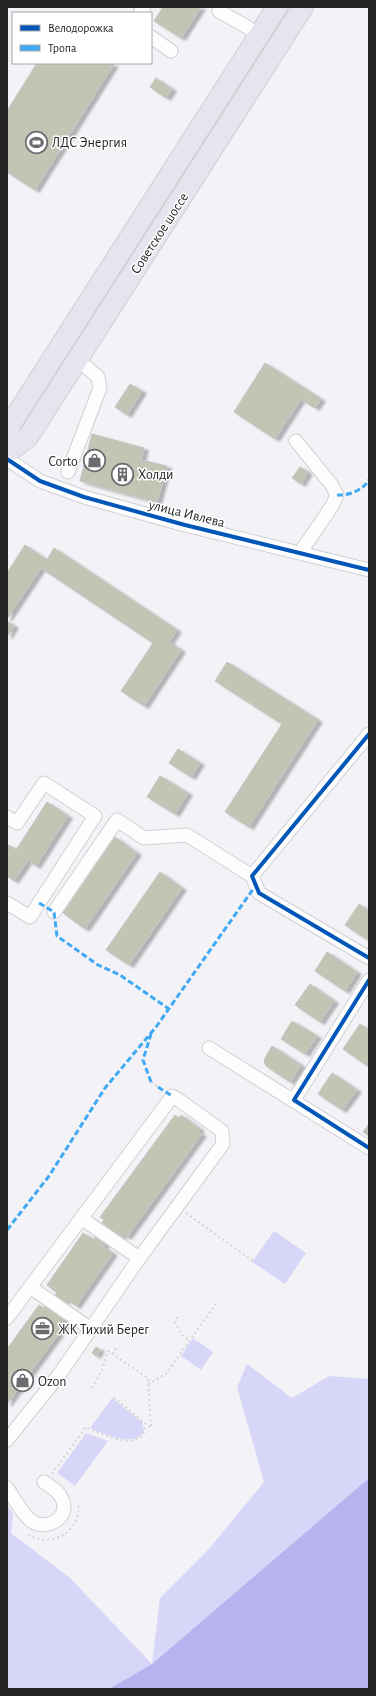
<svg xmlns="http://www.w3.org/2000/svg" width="376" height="1696" viewBox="0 0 376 1696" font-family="'Alegreya Sans',sans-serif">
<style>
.green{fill:#d8d6f8}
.water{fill:#b7b3ee}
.building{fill:#c3c4b3;stroke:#c3c3c4;filter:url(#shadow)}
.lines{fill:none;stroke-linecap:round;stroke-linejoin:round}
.minor-casing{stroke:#d0d0d2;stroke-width:15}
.highway-casing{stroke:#cfcfd1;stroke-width:22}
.path{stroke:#d4d4d4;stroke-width:2;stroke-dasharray:2 3;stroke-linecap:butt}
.minor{stroke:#fdfdfe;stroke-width:13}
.highway{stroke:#e5e5f0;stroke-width:20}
.quiet{stroke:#3fa9f5;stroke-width:3;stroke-dasharray:6 3;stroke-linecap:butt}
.cycleway-casing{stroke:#fff;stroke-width:6}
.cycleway{stroke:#0057b8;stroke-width:4}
.labels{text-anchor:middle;stroke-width:3;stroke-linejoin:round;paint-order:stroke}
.poi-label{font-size:14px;fill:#242427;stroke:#fff;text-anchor:start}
.street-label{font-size:14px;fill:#242427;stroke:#fff}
</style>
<defs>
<filter id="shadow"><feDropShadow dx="4.5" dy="2.5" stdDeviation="1" flood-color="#0004"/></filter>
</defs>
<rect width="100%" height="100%" fill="#f3f3f7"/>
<!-- green -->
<path class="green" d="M 274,1231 L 306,1253 L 285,1284 L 252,1262 Z
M 193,1338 L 213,1352 L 201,1370 L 181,1356 Z
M 247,1364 L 292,1398 L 329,1376 L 369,1379 L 369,1478 L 152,1664 L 109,1689 L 7,1689 L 7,1505 L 13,1514 L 11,1533 L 70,1578 L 152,1664 L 160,1598 L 209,1549 L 264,1482 L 237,1387 Z
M 112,1398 L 142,1422 L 144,1430 C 138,1449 103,1434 90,1428 Z
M 86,1433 L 108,1441 L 75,1486 L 57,1473 Z"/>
<!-- water -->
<path class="water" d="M 369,1478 L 369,1689 L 109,1689 L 152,1664 Z"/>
<!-- building -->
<path class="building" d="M 163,7 L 201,7 L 181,38 L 154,21 Z
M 37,63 L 114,64 L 35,190 L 7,172 L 7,111 Z
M 156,78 L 172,89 L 166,98 L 150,87 Z
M 265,363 L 321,399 L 315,408 L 301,399 L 275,439 L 234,412 Z
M 130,384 L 142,391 L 127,415 L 115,407 Z
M 92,434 L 144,448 L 141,460 L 167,466 L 157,502 L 80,481 Z
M 300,467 L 308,472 L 301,484 L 292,478 Z
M 25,545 L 47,560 L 54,548 L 177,630 L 169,642 L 181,650 L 144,706 L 121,691 L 153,643 L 41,568 L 7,619 L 7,573 Z
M 7,621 L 14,626 L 7,637 Z
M 227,662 L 318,720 L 249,827 L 225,812 L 282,724 L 215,681 Z
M 178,749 L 200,763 L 191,777 L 169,763 Z
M 160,776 L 188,793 L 175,814 L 147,797 Z
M 47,802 L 68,816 L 36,866 L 28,860 L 14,881 L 7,876 L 7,844 L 16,850 Z
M 115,837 L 137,853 L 85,929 L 63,913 Z
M 160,872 L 182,888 L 129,965 L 106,950 Z
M 359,904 L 369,911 L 369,941 L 345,925 Z
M 327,952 L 357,972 L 345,991 L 315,971 Z
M 310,984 L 334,1001 L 320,1022 L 295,1005 Z
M 292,1021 L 317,1036 L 305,1054 L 281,1039 Z
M 360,1024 L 369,1030 L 369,1067 L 343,1049 Z
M 272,1046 L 301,1065 L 290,1082 L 266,1066 L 264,1062 L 265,1058 Z
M 332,1073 L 357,1090 L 342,1110 L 318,1094 Z
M 175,1115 L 179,1118 L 181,1115 L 200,1129 L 198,1132 L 202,1134 L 127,1237 L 123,1234 L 121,1237 L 102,1223 L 104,1220 L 100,1217 Z
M 369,1124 L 369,1136 L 363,1132 Z
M 83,1233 L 94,1240 L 95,1237 L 105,1244 L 103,1247 L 113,1253 L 76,1306 L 67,1299 L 65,1302 L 55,1295 L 57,1293 L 47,1285 Z
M 39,1305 L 44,1308 L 46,1305 L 64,1319 L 62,1322 L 66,1324 L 7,1404 L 7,1349 Z
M 96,1347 L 100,1349 L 96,1356 L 92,1353 Z"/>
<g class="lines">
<defs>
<path id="minor" d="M 219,11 L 259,34
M 140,13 L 144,7
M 151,37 L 171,51
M 296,441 L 331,484 L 337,495 L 332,506 L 300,553
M 7,459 L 40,481 L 84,497 L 185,525 L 369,570
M 68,472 L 100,388 L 98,377 L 78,360
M 7,817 L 17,823 L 44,783 L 95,816 L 30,917 L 7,903
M 252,876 L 369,734
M 54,912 L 117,820 L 144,838 L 187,835 L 252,876 L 259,893 L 369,958
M 209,1048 L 369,1148
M 294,1100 L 369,980
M 81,1218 L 139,1258
M 30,1287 L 91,1329
M 7,1318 L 171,1098 L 172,1096 L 176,1098 L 222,1131 L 223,1144 L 138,1260 L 59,1375 L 7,1440
M 7,1488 C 15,1499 22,1515 33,1522 C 48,1531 71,1516 62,1499 C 59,1491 51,1487 44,1482"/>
<path id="highway" d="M 7,437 L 10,425 L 277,7
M 7,453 L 28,437 L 303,7"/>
</defs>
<!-- minor casing -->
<use href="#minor" class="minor-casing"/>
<!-- highway casing -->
<use href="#highway" class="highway-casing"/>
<!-- path -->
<path class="path" d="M 151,1082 L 158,1087
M 186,1213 L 253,1261
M 177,1317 L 175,1322 L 182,1335 L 190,1341
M 112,1354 L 116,1348
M 148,1384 L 166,1374 L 217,1302
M 92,1388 L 102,1370 L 108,1351 L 148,1378 L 151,1428 L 113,1397
M 52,1474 L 86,1427 C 102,1435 147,1455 145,1423
M 28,1535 C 46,1545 68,1539 76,1520 C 78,1516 78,1511 79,1507 L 77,1504"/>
<!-- minor -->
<use href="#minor" class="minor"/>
<!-- highway -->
<use href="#highway" class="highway"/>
<!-- quiet -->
<path class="quiet" d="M 337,495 C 349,496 363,490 369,480
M 39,903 L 54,912 L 57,936 L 98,965 L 120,975 L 169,1009
M 151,1082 L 143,1060 L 151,1034
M 158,1087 L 172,1096
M 7,1230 L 49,1176 L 105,1088 L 156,1027 L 256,885"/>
<defs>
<path id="cycleway" d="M 7,459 L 40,481 L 84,497 L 185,525 L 369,570
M 369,734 L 252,876 L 259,893 L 369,958
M 369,980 L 294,1100 L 369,1148"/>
</defs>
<!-- cycleway casing -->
<use href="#cycleway" class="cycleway-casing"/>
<!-- cycleway -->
<use href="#cycleway" class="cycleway"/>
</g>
<!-- icons -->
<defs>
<symbol id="stadium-ring" viewBox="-11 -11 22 22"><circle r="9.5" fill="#fff" stroke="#6c6c70" stroke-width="1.5"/><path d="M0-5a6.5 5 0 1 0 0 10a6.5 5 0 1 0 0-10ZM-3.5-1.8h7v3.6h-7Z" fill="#6c6c70"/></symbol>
<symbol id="shop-ring" viewBox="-11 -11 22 22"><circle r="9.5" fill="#fff" stroke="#6c6c70" stroke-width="1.5"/><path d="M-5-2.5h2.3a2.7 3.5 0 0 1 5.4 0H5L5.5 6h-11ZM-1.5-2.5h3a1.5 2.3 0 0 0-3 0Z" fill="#6c6c70"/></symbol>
<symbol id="building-ring" viewBox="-11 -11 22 22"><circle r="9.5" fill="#fff" stroke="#6c6c70" stroke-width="1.5"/><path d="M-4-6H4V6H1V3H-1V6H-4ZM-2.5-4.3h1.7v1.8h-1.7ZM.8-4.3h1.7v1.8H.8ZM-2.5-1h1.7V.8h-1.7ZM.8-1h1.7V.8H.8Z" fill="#6c6c70"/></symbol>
<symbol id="office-ring" viewBox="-11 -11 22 22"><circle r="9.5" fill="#fff" stroke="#6c6c70" stroke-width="1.5"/><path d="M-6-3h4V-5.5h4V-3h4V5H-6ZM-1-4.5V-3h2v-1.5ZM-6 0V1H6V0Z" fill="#6c6c70"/></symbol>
</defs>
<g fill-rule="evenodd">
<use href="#stadium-ring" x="24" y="130" width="25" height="25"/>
<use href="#shop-ring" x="82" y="448" width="25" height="25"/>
<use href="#building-ring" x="110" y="462" width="25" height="25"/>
<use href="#office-ring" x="30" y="1316" width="25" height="25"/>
<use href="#shop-ring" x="10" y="1368" width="25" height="25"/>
</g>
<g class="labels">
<!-- poi labels -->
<g class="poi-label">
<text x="52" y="147">ЛДС Энергия</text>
<text x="78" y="466" text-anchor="end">Corto</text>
<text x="138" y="479">Холди</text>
<text x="58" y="1334">ЖК Тихий Берег</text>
<text x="38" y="1386">Ozon</text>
</g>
<!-- street labels -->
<g class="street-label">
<text transform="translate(159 233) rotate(-57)" y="5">Советское шоссе</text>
<text transform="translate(187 513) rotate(14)" y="5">улица Ивлева</text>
</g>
</g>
<!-- border -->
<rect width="376" height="1696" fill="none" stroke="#242427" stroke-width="16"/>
<!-- legend -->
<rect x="12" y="12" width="140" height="52" fill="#ffffff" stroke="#a7a7a9"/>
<rect x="20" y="25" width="20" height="6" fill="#0057b8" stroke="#a7a7a9"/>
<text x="48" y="32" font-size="12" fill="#242427">Велодорожка</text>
<rect x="20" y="45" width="20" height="6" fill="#3fa9f5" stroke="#a7a7a9"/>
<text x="48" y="52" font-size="12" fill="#242427">Тропа</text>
</svg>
